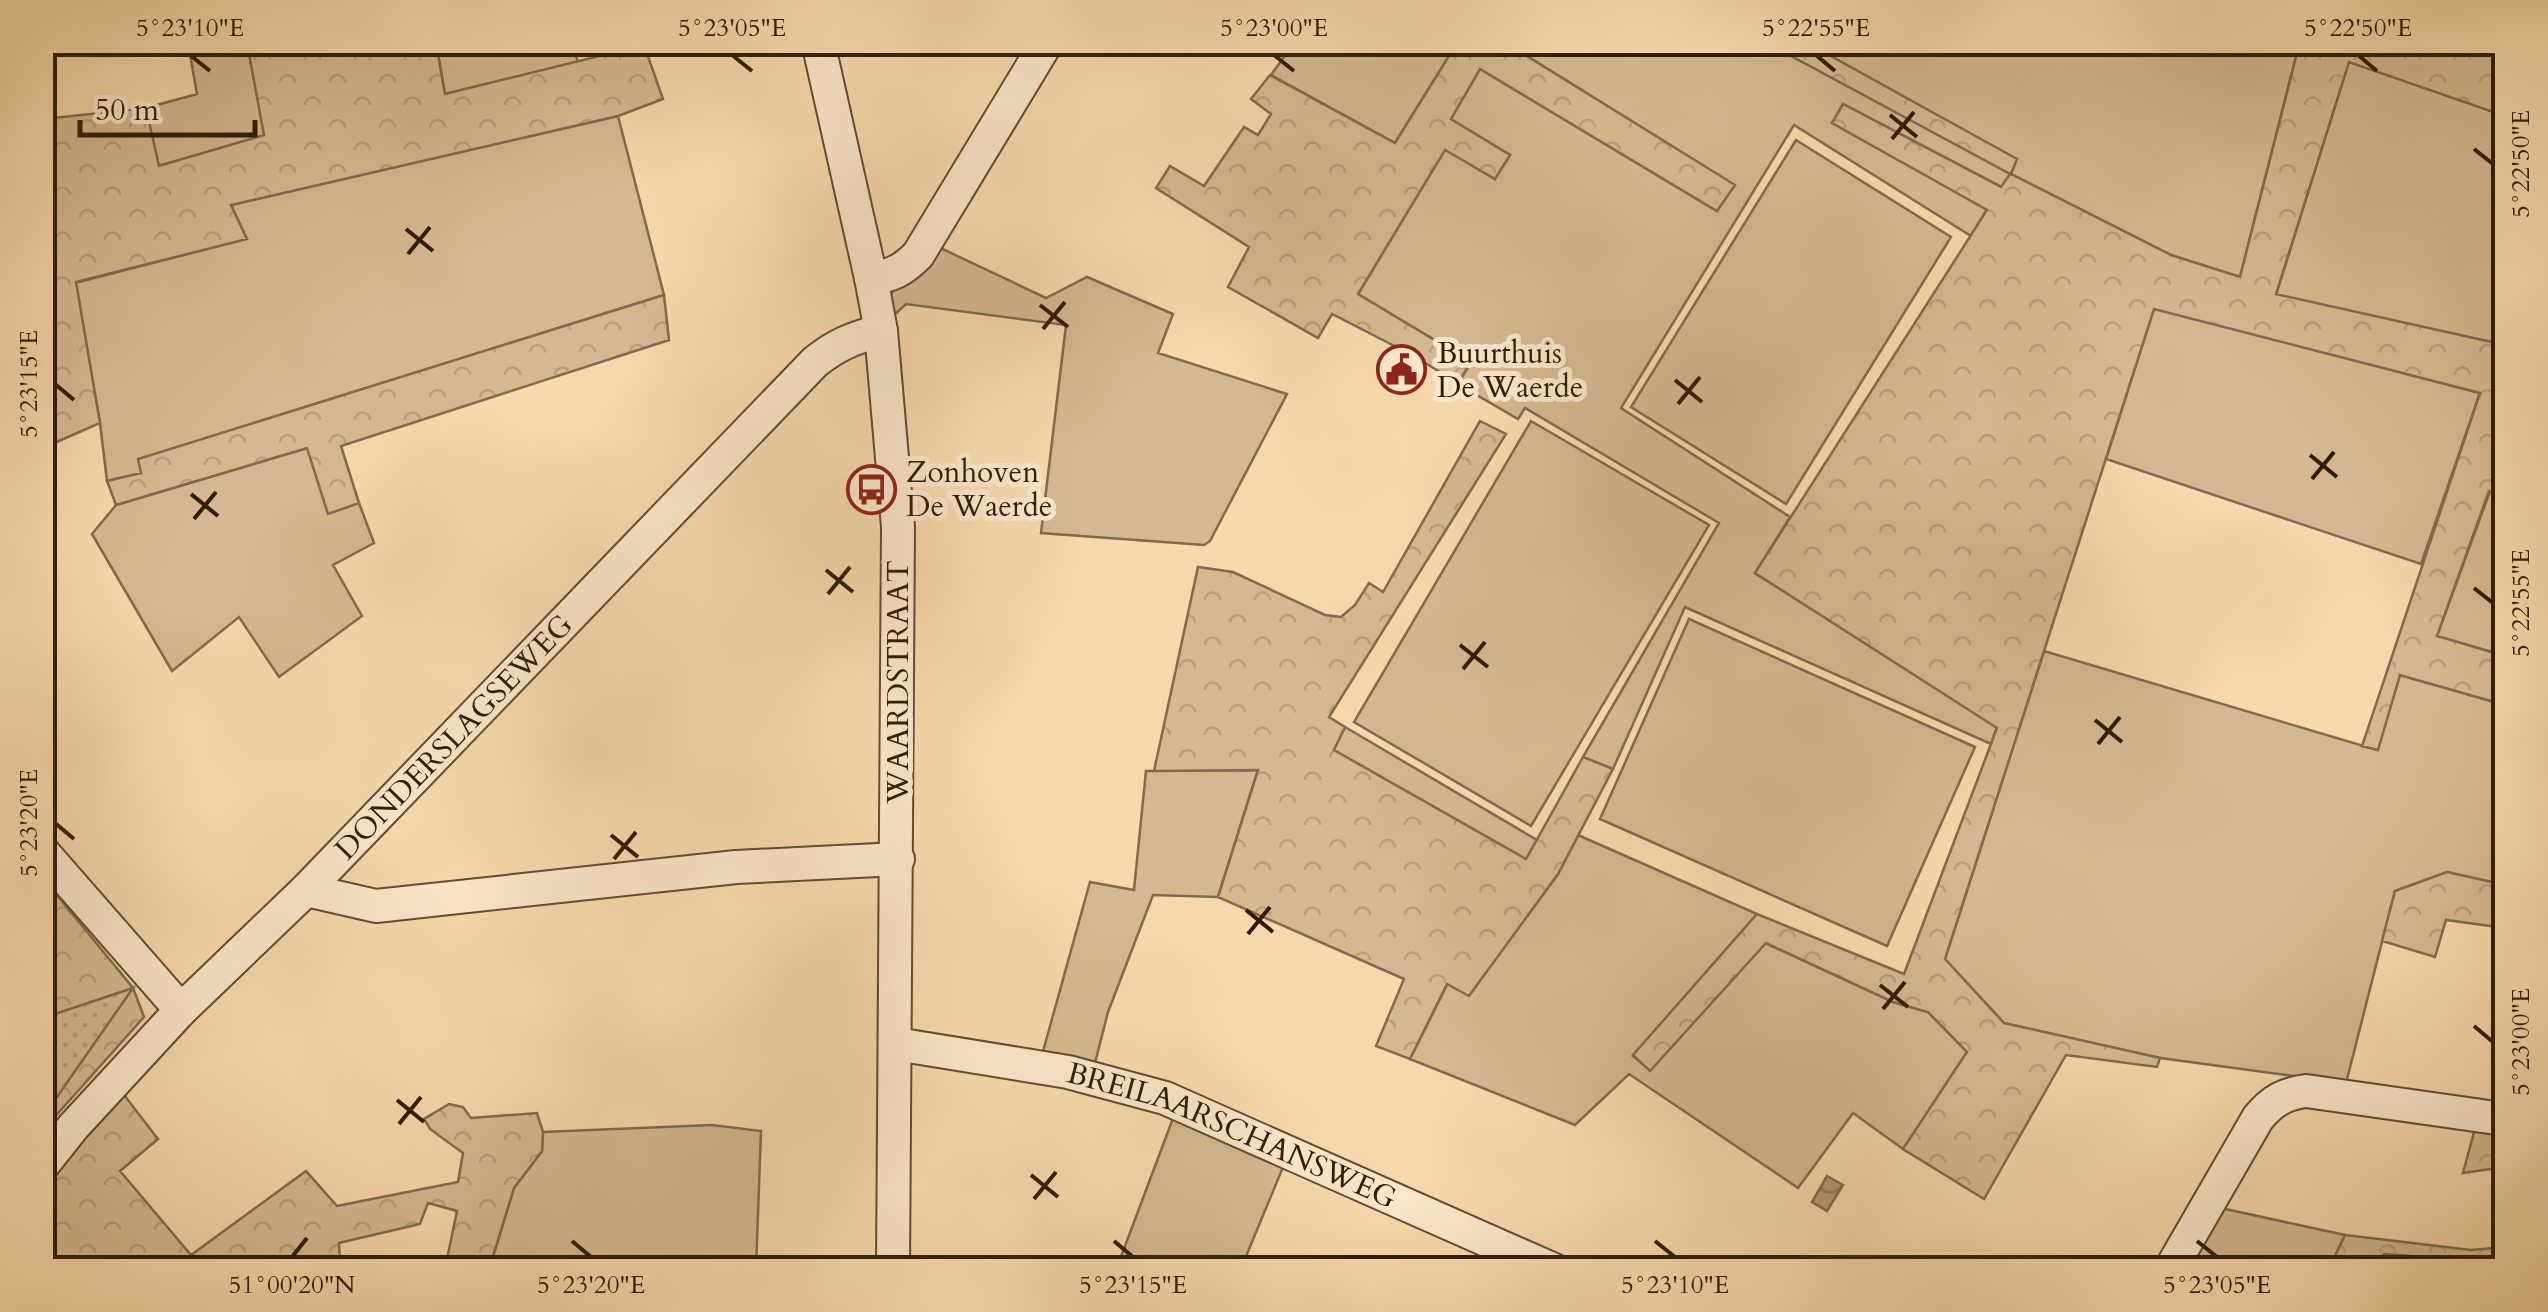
<svg xmlns="http://www.w3.org/2000/svg" width="2548" height="1312" viewBox="0 0 2548 1312" font-family="Cardo,serif">
<style>
.grass{fill:#d5b891;stroke:#826a4c;stroke-width:2.5}
.forest{fill:url(#forest-crowns);stroke:#826a4c;stroke-width:2.5}
.park{fill:url(#park-dots);stroke:#826a4c;stroke-width:2.5}
.water{fill:url(#water-waves);stroke:#7f6648;stroke-width:2.5}
.lines{fill:none;stroke-linecap:round;stroke-linejoin:round}
.minor-casing{stroke:#624b30;stroke-width:36}
.minor{stroke:#fae6ca;stroke-width:32}
.ticks{fill:none;stroke:#301c06;stroke-width:4}
.labels{text-anchor:middle;stroke-width:10;stroke-linejoin:round;paint-order:stroke}
.poi-label{font-size:30px;fill:#301c06;stroke:#fae6ca;text-anchor:start}
.street-label{font-size:30px;fill:#301c06;stroke:#fae6ca}
.neatline{fill:none;stroke:#301c06;stroke-width:4}
.ticks-label{font-size:25px;text-anchor:middle;fill:#301c06}
</style>
<defs>
<pattern id="forest-crowns" width="20" height="18" patternUnits="userSpaceOnUse" patternTransform="scale(2.5)"><rect width="20" height="18" fill="#d5b891"/><path d="M2 6a3 3 0 1 1 6 0M12 15a3 3 0 1 1 6 0" fill="none" stroke="#b79e7c"/></pattern>
<pattern id="park-dots" width="8" height="8" patternUnits="userSpaceOnUse" patternTransform="scale(2.5)"><rect width="8" height="8" fill="#d5b891"/><path d="M2 2h.1M6 6h.1" fill="none" stroke="#b79e7c" stroke-width="1.8" stroke-linecap="round"/></pattern>
<pattern id="water-waves" width="16" height="10" patternUnits="userSpaceOnUse" patternTransform="scale(2.5)"><rect width="16" height="10" fill="#b39874"/><path d="M0 5q4-4 8 0t8 0" fill="none" stroke="#927b5d"/></pattern>
</defs>
<rect width="100%" height="100%" fill="#f7d8ad"/>
<filter id="stains"><feTurbulence type="fractalNoise" baseFrequency=".002" numOctaves="4"/><feColorMatrix values="0 0 0 0 .2 0 0 0 0 .09 0 0 0 0 .02 0 0 0 .5 -.17"/></filter>
<radialGradient id="worn" r=".72"><stop offset=".6" stop-color="#630" stop-opacity="0"/><stop offset="1" stop-color="#630" stop-opacity=".3"/></radialGradient>
<!-- grass -->
<path class="grass" d="M 2286,42 L 2298,49 L 2240,277 L 2171,255 L 2011,174 L 2002,187 L 1843,104 L 1833,123 L 1987,209 L 1971,236 L 1794,125 L 1621,408 L 1790,517 L 1755,573 L 1997,727 L 1991,744 L 1685,607 L 1613,769 L 1583,757 L 1719,523 L 1525,408 L 1518,419 L 1458,384 L 1471,362 L 1358,294 L 1445,149 L 1495,179 L 1510,155 L 1450,119 L 1480,69 L 1717,211 L 1734,185 L 1506,43 L 1767,43 L 2010,173 L 2016,159 L 1807,43 Z
M 188,43 L 247,43 L 265,136 L 158,166 L 146,108 L 197,94 Z
M 436,43 L 572,43 L 578,62 L 445,94 Z
M 1294,43 L 1457,43 L 1395,143 L 1271,75 Z
M 2349,61 L 2505,116 L 2505,345 L 2276,295 Z
M 618,116 L 664,295 L 139,459 L 142,473 L 107,481 L 100,423 L 75,283 L 246,239 L 231,205 Z
M 1796,140 L 1951,237 L 1786,504 L 1631,407 Z
M 932,244 L 1046,298 L 1087,277 L 1173,314 L 1158,353 L 1287,394 L 1210,541 L 1204,545 L 1041,533 L 1066,325 L 906,304 L 891,318 L 889,298 L 894,289 Z
M 2154,308 L 2480,393 L 2421,564 L 2106,459 Z
M 1531,421 L 1709,525 L 1531,826 L 1354,722 Z
M 308,448 L 328,513 L 359,503 L 374,543 L 333,565 L 362,616 L 279,677 L 239,617 L 172,671 L 92,534 L 116,505 Z
M 2490,491 L 2505,496 L 2505,656 L 2437,636 Z
M 1689,619 L 1975,747 L 1887,946 L 1600,819 Z
M 2044,651 L 2377,750 L 2400,675 L 2505,705 L 2505,885 L 2447,872 L 2395,891 L 2346,1083 L 2160,1058 L 2004,1023 L 1945,959 Z
M 1345,727 L 1537,840 L 1526,860 L 1333,750 Z
M 1258,770 L 1218,897 L 1153,895 L 1108,1012 L 1094,1067 L 1042,1055 L 1090,882 L 1134,890 L 1146,771 Z
M 1578,835 L 1757,914 L 1633,1056 L 1650,1070 L 1765,943 L 1893,1002 L 1928,1012 L 1967,1052 L 1903,1149 L 1853,1113 L 1798,1188 L 1629,1074 L 1575,1125 L 1410,1059 L 1448,983 L 1469,995 L 1558,874 Z
M 1175,1113 L 1286,1160 L 1242,1266 L 1249,1269 L 1116,1270 Z
M 712,1125 L 761,1131 L 756,1269 L 489,1270 L 514,1188 L 542,1151 L 543,1132 Z
M 2216,1207 L 2345,1235 L 2329,1269 L 2179,1270 Z
M 2384,1254 C 2404,1256 2426,1254 2439,1269 L 2406,1269 L 2391,1263 L 2386,1269 L 2372,1270 Z"/>
<!-- forest -->
<path class="forest" d="M 247,43 L 436,43 L 445,94 L 644,45 L 663,99 L 618,116 L 231,205 L 247,239 L 76,282 L 100,423 L 43,448 L 43,57 L 54,118 L 146,108 L 159,166 L 264,135 Z
M 1457,43 L 1506,43 L 1735,185 L 1717,211 L 1480,69 L 1451,119 L 1510,155 L 1495,179 L 1445,150 L 1358,294 L 1471,362 L 1458,383 L 1412,355 L 1332,314 L 1318,338 L 1228,287 L 1249,247 L 1156,188 L 1170,166 L 1204,186 L 1244,127 L 1258,135 L 1271,114 L 1251,99 L 1270,75 L 1395,143 Z
M 1767,43 L 1807,43 L 2017,159 L 2011,174 L 2171,255 L 2240,277 L 2298,49 L 2286,43 L 2461,43 L 2505,59 L 2505,116 L 2349,62 L 2276,294 L 2505,345 L 2505,496 L 2489,491 L 2437,636 L 2505,656 L 2505,705 L 2400,675 L 2378,750 L 2362,746 L 2480,393 L 2154,309 L 1945,959 L 2004,1023 L 2160,1058 L 2157,1067 L 2066,1055 L 1984,1199 L 1903,1149 L 1967,1052 L 1928,1012 L 1893,1002 L 1766,943 L 1650,1071 L 1633,1055 L 1757,914 L 1904,974 L 1997,728 L 1755,573 L 1987,210 L 1832,123 L 1843,104 L 2001,187 L 2010,174 Z
M 664,295 L 669,340 L 341,446 L 359,503 L 328,514 L 307,448 L 116,505 L 107,481 L 141,473 L 138,459 Z
M 1480,421 L 1506,434 L 1329,717 L 1345,727 L 1334,750 L 1526,859 L 1583,757 L 1613,769 L 1558,874 L 1469,996 L 1447,984 L 1410,1059 L 1376,1046 L 1404,979 L 1218,897 L 1258,770 L 1154,771 L 1198,567 L 1233,572 L 1325,615 L 1341,617 L 1355,605 L 1369,583 L 1383,592 Z
M 2447,872 L 2505,885 L 2505,928 L 2446,920 L 2435,957 L 2382,941 L 2395,891 Z
M 42,877 L 133,988 L 144,1017 L 43,1130 Z
M 121,1091 L 158,1139 L 120,1171 L 191,1255 L 306,1171 L 337,1206 L 458,1182 L 463,1153 L 430,1129 L 424,1119 L 449,1104 L 463,1107 L 471,1118 L 537,1113 L 543,1132 L 542,1151 L 514,1188 L 489,1269 L 445,1269 L 457,1211 L 428,1203 L 420,1224 L 339,1243 L 340,1265 L 313,1267 L 312,1269 L 43,1270 L 43,1185 Z
M 2477,1121 L 2505,1125 L 2505,1167 L 2463,1173 Z
M 2345,1235 L 2471,1250 L 2505,1247 L 2505,1269 L 2439,1269 C 2426,1254 2404,1256 2384,1254 L 2372,1269 L 2329,1269 Z"/>
<!-- park -->
<path class="park" d="M 133,988 L 43,1117 L 43,1018 Z"/>
<!-- water -->
<path class="water" d="M 1827,1176 L 1843,1185 L 1827,1211 L 1812,1202 Z"/>
<g class="lines">
<defs>
<g id="minor">
<path d="M 818,42 L 871,278 L 881,331 L 898,527 L 893,1270"/>
<path d="M 871,278 C 892,276 903,270 918,255 L 1047,42"/>
<path d="M 42,851 L 181,1010"/>
<path d="M 306,890 L 376,906 L 736,867 L 898,859"/>
<path id="s1" d="M 896,1044 L 1068,1072 L 1165,1098 L 1554,1270"/>
<path id="s2" d="M 42,1166 L 73,1127 L 181,1010 L 306,890 L 815,362 C 836,345 855,337 881,331"/>
<path d="M 2170,1270 L 2258,1118 C 2272,1101 2284,1094 2306,1091 L 2496,1118"/>
</g>
</defs>
<!-- minor casing -->
<use href="#minor" class="minor-casing"/>
<!-- minor -->
<use href="#minor" class="minor"/>
</g>
<!-- ticks -->
<path class="ticks" d="M 190,55 L 210,71M 732,55 L 752,71M 1274,55 L 1294,71M 1816,55 L 1835,71M 2358,55 L 2377,71M 1890,115 L 1917,137M 1892,139 L 1914,112M 2474,149 L 2493,164M 406,229 L 433,251M 408,254 L 430,227M 1040,305 L 1068,327M 1043,329 L 1065,302M 1675,380 L 1702,402M 55,384 L 74,400M 1678,404 L 1700,377M 2310,455 L 2337,477M 2312,479 L 2334,452M 191,494 L 218,516M 194,519 L 216,492M 826,570 L 853,592M 2474,588 L 2493,603M 828,594 L 850,567M 1460,645 L 1488,667M 1463,669 L 1485,642M 2095,720 L 2122,742M 2098,744 L 2120,717M 55,823 L 74,839M 611,835 L 638,857M 614,859 L 636,832M 1246,910 L 1273,932M 1248,934 L 1270,907M 1880,985 L 1908,1007M 1883,1009 L 1905,982M 2474,1026 L 2493,1042M 397,1100 L 424,1122M 399,1124 L 421,1097M 1031,1175 L 1058,1197M 1034,1199 L 1056,1172M 572,1241 L 591,1257M 1114,1241 L 1133,1257M 1655,1241 L 1675,1257M 2197,1241 L 2217,1257M 292,1257 L 307,1238"/>
<!-- icons -->
<defs>
<symbol id="civic-ring" viewBox="-11 -11 22 22"><circle r="9.5" fill="#fae6ca" stroke="#8f2418" stroke-width="1.5"/><path d="M-.6-6.5H3V-4.5H.6V-3L4-1V1h2V6H-6V1h2V-1L-.6-3ZM-1.2 2.5V6h2.4V2.5Z" fill="#8f2418"/></symbol>
<symbol id="bus-ring" viewBox="-11 -11 22 22"><circle r="9.5" fill="#fae6ca" stroke="#8f2418" stroke-width="1.5"/><path d="M-5-6H5V4H4V6H2V4H-2V6H-4V4H-5ZM-3.5-4V0h7V-4ZM-3.5 1.2v1.5H-2V1.2ZM2 1.2v1.5H3.5V1.2Z" fill="#8f2418"/></symbol>
</defs>
<g fill-rule="evenodd">
<use href="#civic-ring" x="1374" y="342" width="55" height="55"/>
<use href="#bus-ring" x="844" y="462" width="55" height="55"/>
</g>
<g class="labels">
<!-- poi labels -->
<g class="poi-label">
<text x="1437" y="363">Buurthuis<tspan x="1437" dy="34">De Waerde</tspan></text>
<text x="906" y="482">Zonhoven<tspan x="906" dy="34">De Waerde</tspan></text>
</g>
<!-- street labels -->
<g class="street-label">
<text transform="translate(898 682) rotate(-90)" y="10">WAARDSTRAAT</text>
<text dy="10" stroke="none"><textPath href="#s2" startOffset="595">DONDERSLAGSEWEG</textPath></text>
<text dy="10" stroke="none"><textPath href="#s1" startOffset="350">BREILAARSCHANSWEG</textPath></text>
</g>
</g>
<!-- margin -->
<rect width="2548" height="1312" fill="none" stroke="#f7d8ad" stroke-width="110"/>
<!-- scale -->
<path d="M80 120v15h175v-15" fill="none" stroke="#301c06" stroke-width="5"/>
<text x="95" y="120" font-size="30" fill="#301c06" stroke="#fae6ca" stroke-width="8" paint-order="stroke">50 m</text>
<rect x="55" y="55" width="2438" height="1202" class="neatline"/>
<g class="ticks-label">
<text x="190" y="36">5°23'10"E</text>
<text x="732" y="36">5°23'05"E</text>
<text x="1274" y="36">5°23'00"E</text>
<text x="1816" y="36">5°22'55"E</text>
<text x="2358" y="36">5°22'50"E</text>
<text transform="translate(2520 164) rotate(-90)" y="9">5°22'50"E</text>
<text transform="translate(28 384) rotate(-90)" y="9">5°23'15"E</text>
<text transform="translate(2520 603) rotate(-90)" y="9">5°22'55"E</text>
<text transform="translate(28 823) rotate(-90)" y="9">5°23'20"E</text>
<text transform="translate(2520 1042) rotate(-90)" y="9">5°23'00"E</text>
<text x="292" y="1293">51°00'20"N</text>
<text x="591" y="1293">5°23'20"E</text>
<text x="1133" y="1293">5°23'15"E</text>
<text x="1675" y="1293">5°23'10"E</text>
<text x="2217" y="1293">5°23'05"E</text>
</g>
<rect width="100%" height="100%" filter="url(#stains)"/>
<rect width="100%" height="100%" fill="url(#worn)"/>
</svg>
